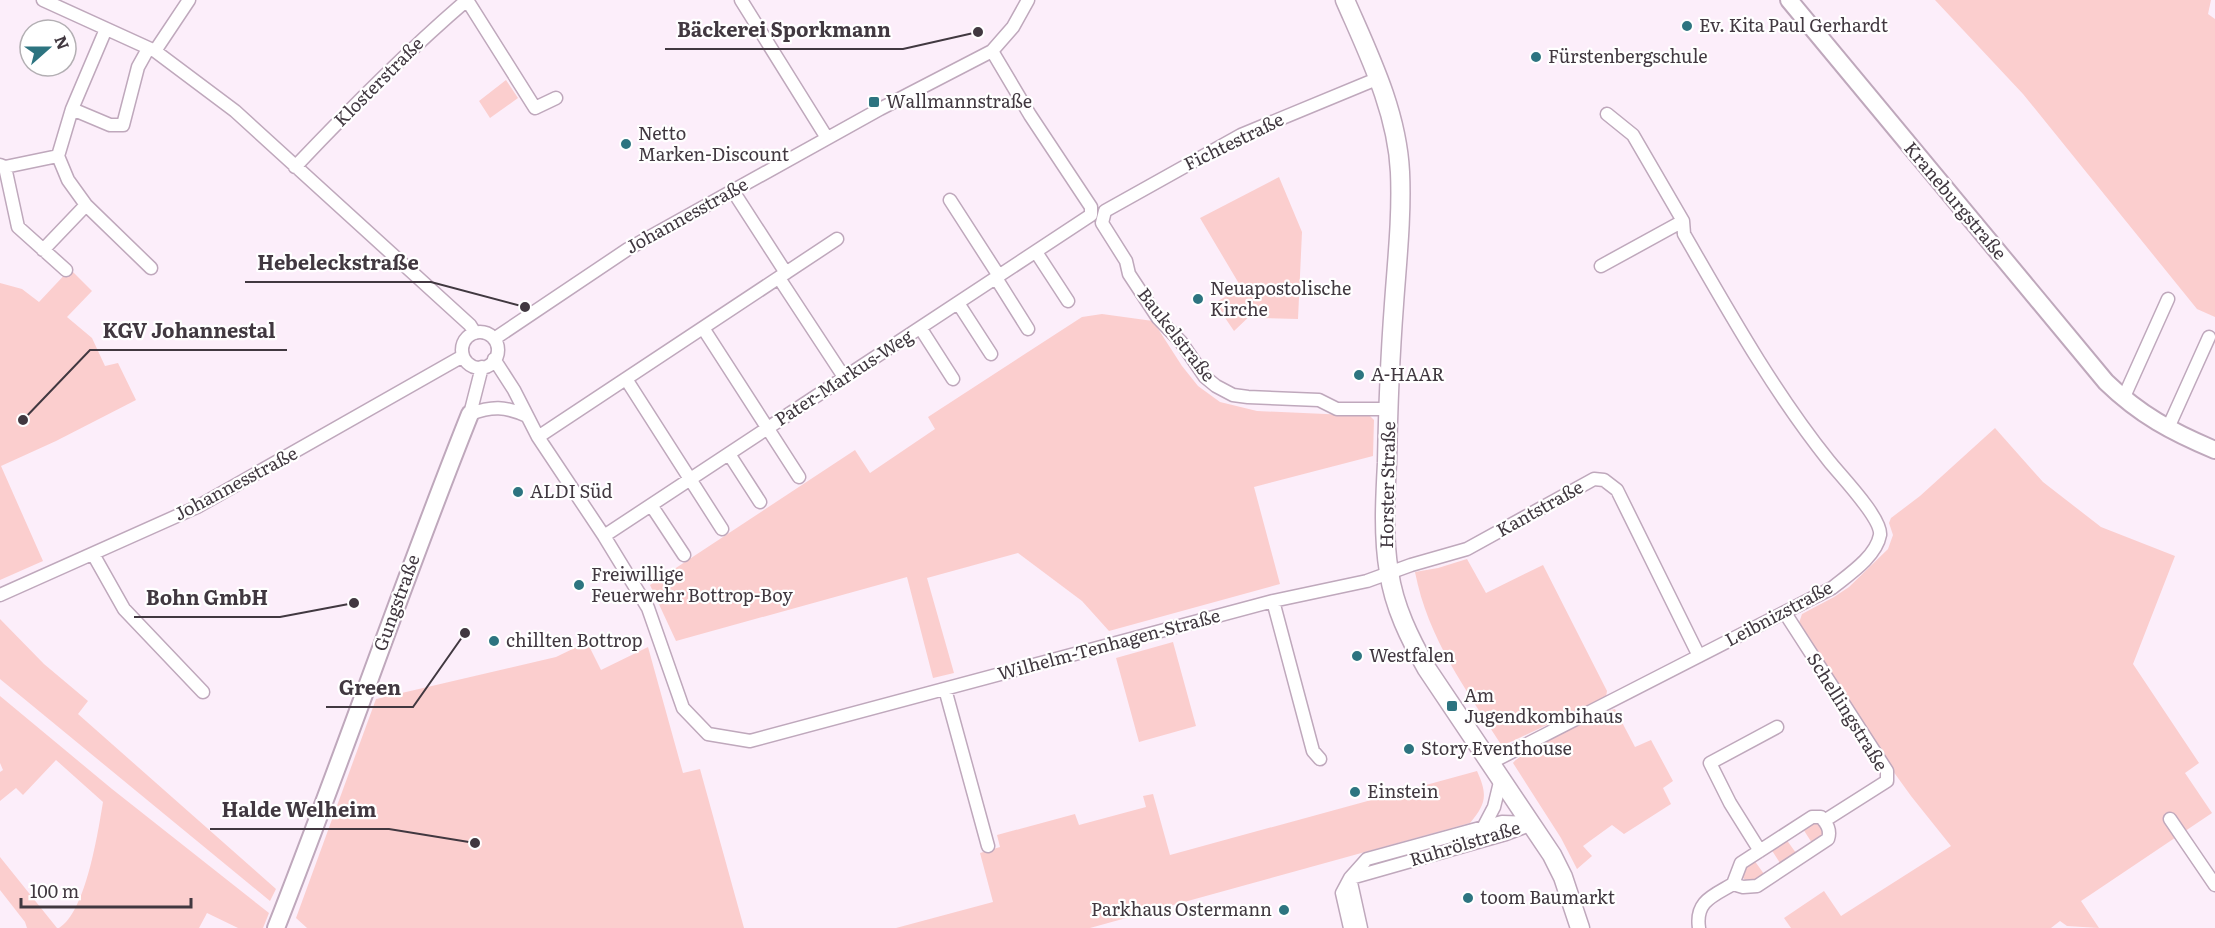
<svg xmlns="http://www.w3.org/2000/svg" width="2215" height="928" viewBox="0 0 2215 928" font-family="Literata,serif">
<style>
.green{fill:#fbcece}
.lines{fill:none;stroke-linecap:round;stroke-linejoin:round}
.minor-casing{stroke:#bfa8bc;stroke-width:15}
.tertiary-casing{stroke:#bfa8bc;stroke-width:20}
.secondary-casing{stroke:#bfa8bc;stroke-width:21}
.minor{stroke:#fff;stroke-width:12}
.tertiary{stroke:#fff;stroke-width:16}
.secondary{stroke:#fff;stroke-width:18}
.poi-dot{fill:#2d7480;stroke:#fff;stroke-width:2}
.labels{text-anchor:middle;stroke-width:4.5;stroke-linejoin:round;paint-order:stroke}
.poi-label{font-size:18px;fill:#413840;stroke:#fff;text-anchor:start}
.street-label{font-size:18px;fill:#413840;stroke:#fff}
.leader{fill:none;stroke:#413840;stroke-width:2}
.callout-dot{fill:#413840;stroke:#fff;stroke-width:2}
.callout-label{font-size:20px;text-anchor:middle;font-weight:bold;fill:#413840;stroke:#fff;stroke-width:4.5;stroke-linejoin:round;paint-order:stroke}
</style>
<rect width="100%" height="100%" fill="#fceefa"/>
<!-- green -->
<path class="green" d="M 1935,0 L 2211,0 L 2208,14 L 2215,19 L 2215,317 L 2197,309 L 2023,94 Z
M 506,80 L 518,98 L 490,118 L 479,101 Z
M 1279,177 L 1302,232 L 1298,319 L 1259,318 L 1255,311 L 1234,331 L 1215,303 L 1241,287 L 1200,218 Z
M 70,269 L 92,291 L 67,317 L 92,338 L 105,366 L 118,363 L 136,400 L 56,441 L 1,466 L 43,561 L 0,580 L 0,283 L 22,289 L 39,302 Z
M 1102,314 L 1153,321 L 1182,366 L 1198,386 L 1220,402 L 1257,411 L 1370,416 L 1374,420 L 1373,456 L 1254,487 L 1280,584 L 1109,631 L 1082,601 L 1018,553 L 927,578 L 954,673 L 933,678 L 907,577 L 676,641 L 650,585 L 855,450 L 870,473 L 935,429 L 928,417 L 1082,317 Z
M 1995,428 L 2043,482 L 2101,527 L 2175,556 L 2133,664 L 2199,763 L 2185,773 L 2212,813 L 2081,901 L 2099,928 L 2067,926 L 2060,921 L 2051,928 L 1791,928 L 1784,918 L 1824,891 L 1841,916 L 1951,846 L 1911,796 L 1867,735 L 1799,623 L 1802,614 L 1834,597 L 1849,587 L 1888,549 L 1893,535 L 1889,523 L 1891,518 L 1920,496 Z
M 1467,559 L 1486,593 L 1543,565 L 1607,691 L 1606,697 L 1502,746 C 1466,689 1428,639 1415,572 L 1438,568 Z
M 0,619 L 44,664 L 88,701 L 78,714 L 276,889 L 270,901 L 0,679 Z
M 587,642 L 601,670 L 648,647 L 683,773 L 700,769 L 744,928 L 307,928 L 296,918 L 376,699 L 556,657 Z
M 1173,642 L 1196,726 L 1139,742 L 1116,658 Z
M 0,696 L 112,789 L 269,913 L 263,928 L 238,928 L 207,913 L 199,928 L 59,928 C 86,912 98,832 103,802 L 56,760 L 23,795 L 16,788 L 0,801 L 0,772 L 3,770 L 0,763 Z
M 1615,709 L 1635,747 L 1651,740 L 1673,781 L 1663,788 L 1671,804 L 1624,834 L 1612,825 L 1583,846 L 1592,856 L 1577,869 L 1561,838 L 1513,763 C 1518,754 1602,711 1615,709 Z
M 1477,771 C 1488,795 1486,804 1470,823 L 1090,928 L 896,928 L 993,902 L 980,853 L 1000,847 L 997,835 L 1075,814 L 1079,825 L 1146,807 L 1143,796 L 1153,794 L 1170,855 Z
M 1820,822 L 1825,834 L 1812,843 L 1803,829 L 1809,823 Z
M 1786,839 L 1796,853 L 1780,863 L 1771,849 Z
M 0,857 L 57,928 L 27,928 L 25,922 L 0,890 Z
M 1754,860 L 1764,874 C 1756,881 1747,887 1741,874 L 1743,866 Z"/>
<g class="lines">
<defs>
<path id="minor" d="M 43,0 L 155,51 L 235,111 L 470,325 L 475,333
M 467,0 L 535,108 L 556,98
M 741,0 L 827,138
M 155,51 L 189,0
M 1379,78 L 1241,135 L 1105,211 L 1102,223 L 1126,261 L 1129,274 L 1158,318 L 1181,342 L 1205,377 L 1216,386 L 1233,395 L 1248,397 L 1319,400 L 1337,409 L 1389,409
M 72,109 L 110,125 L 123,125 L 138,67 L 148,49
M 58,156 L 68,180 L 86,205 L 151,268
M 0,165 L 5,167 L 58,156 L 72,109 L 106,29
M 5,167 L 18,227 L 66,270
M 295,167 C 350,109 406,52 467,0
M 733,191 L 786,273
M 950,200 L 999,276
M 43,250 L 86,205
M 1036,252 L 1068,301
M 1601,266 L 1683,221
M 779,278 L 844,377
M 996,278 L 1028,329
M 958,303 L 991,354
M 703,328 L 799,477
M 921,329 L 953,379
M462 350a18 18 0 1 1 36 0a18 18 0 1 1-36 0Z
M 494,339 L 628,249 L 880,109 L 992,51 L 1013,27 L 1028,0
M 494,359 L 514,390 L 538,437 L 604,536 L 648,608 L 683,708 L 708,734 L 750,741 L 1273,601 L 1367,581 L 1411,565 L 1467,549 L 1594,479 L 1604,480 L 1617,490 L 1699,656
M 626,379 L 722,529
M 2123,399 L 2168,299
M 470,414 C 492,406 505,406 527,416
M 470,414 L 482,367
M 2168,428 L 2209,337
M 538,437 L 837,239
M 729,454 L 760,502
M 651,505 L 684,555
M 604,536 L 1091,215 L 1091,207 L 1030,115 L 992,51
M 93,554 L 124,609 L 203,692
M 0,595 L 197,507 L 463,356
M 1273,601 L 1313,751 L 1320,759
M 1785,613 L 1887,771 L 1887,781 L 1824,821
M 945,689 L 988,846
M 1490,763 L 1832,588 C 1848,575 1876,557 1880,535 C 1882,518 1840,475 1829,461 C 1773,391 1729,312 1684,234 L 1683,221 L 1633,135 L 1607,114
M 1812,817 L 1821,817 C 1827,824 1831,830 1828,839 L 1757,886 L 1743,887 L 1733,884 L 1741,863 Z
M 2170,819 L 2215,885
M 1483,828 L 1494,807 L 1501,778
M 1760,851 L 1730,803 L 1710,763 L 1777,727
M 1350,878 L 1361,928
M 1351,878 L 1506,834 L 1527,826
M 1350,928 L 1342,893 L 1350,878 L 1367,859 L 1502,822 L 1532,823
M 1699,928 C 1695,901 1713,896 1733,884"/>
<path id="tertiary" d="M 1789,0 L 2106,382 C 2140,415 2172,432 2215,450
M 276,928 C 343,758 402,584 470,414"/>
<path id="secondary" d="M 1345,0 C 1369,55 1397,111 1400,172 C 1402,216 1397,261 1394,304 C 1390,357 1388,410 1387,463 C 1385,499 1383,537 1389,572 C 1394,607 1410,639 1427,669 L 1552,855 L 1563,877 L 1580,928"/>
</defs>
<!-- minor casing -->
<use href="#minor" class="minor-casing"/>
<!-- tertiary casing -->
<use href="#tertiary" class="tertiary-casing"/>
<!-- secondary casing -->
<use href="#secondary" class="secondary-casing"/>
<!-- minor -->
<use href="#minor" class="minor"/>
<!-- tertiary -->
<use href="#tertiary" class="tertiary"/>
<!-- secondary -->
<use href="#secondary" class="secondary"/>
</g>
<!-- markers -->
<g class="poi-dot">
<circle cx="1687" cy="26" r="6"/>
<circle cx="1536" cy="57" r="6"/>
<rect x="868" y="96" width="12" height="12" rx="3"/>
<circle cx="626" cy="144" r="6"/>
<circle cx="1198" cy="299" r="6"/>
<circle cx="1359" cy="375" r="6"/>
<circle cx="518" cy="492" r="6"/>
<circle cx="579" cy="585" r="6"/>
<circle cx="494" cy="641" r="6"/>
<circle cx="1357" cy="656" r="6"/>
<rect x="1446" y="700" width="12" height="12" rx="3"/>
<circle cx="1409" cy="749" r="6"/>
<circle cx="1355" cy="792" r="6"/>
<circle cx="1468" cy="898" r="6"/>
<circle cx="1284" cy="910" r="6"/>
</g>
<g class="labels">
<!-- poi labels -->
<g class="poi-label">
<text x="1699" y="32">Ev. Kita Paul Gerhardt</text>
<text x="1548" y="63">Fürstenbergschule</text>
<text x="886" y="108">Wallmannstraße</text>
<text x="638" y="140">Netto<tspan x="638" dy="21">Marken-Discount</tspan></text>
<text x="1210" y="295">Neuapostolische<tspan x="1210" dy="21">Kirche</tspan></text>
<text x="1371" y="381">A-HAAR</text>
<text x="530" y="498">ALDI Süd</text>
<text x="591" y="581">Freiwillige<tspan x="591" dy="21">Feuerwehr Bottrop-Boy</tspan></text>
<text x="506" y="647">chillten Bottrop</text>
<text x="1369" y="662">Westfalen</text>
<text x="1464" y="702">Am<tspan x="1464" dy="21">Jugendkombihaus</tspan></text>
<text x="1421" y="755">Story Eventhouse</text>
<text x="1367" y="798">Einstein</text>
<text x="1480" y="904">toom Baumarkt</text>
<text x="1272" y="916" text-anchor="end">Parkhaus Ostermann</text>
</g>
<!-- street labels -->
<g class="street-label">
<text transform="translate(379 82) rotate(-45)" y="6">Klosterstraße</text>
<text transform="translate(1234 142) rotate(-26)" y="6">Fichtestraße</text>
<text transform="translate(1955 201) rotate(50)" y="6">Kraneburgstraße</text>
<text transform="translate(687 216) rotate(-29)" y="6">Johannesstraße</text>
<text transform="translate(1176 335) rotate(52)" y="6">Baukelstraße</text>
<text transform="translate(844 378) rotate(-33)" y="6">Pater-Markus-Weg</text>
<text transform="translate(236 484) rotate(-28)" y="6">Johannesstraße</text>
<text transform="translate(1388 485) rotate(-89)" y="6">Horster Straße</text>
<text transform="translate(1540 509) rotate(-29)" y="6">Kantstraße</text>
<text transform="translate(397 603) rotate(-70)" y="6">Gungstraße</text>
<text transform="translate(1779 614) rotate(-28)" y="6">Leibnizstraße</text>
<text transform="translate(1109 645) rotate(-15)" y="6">Wilhelm-Tenhagen-Straße</text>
<text transform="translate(1847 712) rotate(58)" y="6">Schellingstraße</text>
<text transform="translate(1465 844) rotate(-17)" y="6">Ruhrölstraße</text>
</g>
</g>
<!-- callouts -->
<path class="leader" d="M978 32L903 49H665M525 307L431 282H245M23 420L90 350H287M354 603L280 617H134M465 633L413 707H326M475 843L389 829H210"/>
<g class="callout-dot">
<circle cx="978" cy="32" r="6"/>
<circle cx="525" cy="307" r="6"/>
<circle cx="23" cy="420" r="6"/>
<circle cx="354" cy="603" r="6"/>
<circle cx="465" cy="633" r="6"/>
<circle cx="475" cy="843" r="6"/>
</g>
<g class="callout-label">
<text x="784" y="37">Bäckerei Sporkmann</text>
<text x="338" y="270">Hebeleckstraße</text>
<text x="189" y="338">KGV Johannestal</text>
<text x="207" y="605">Bohn GmbH</text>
<text x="370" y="695">Green</text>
<text x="299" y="817">Halde Welheim</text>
</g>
<!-- north arrow -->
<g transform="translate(48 48) rotate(69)"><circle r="28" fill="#ffffff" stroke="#b3afb3" stroke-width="1.5"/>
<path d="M0-4.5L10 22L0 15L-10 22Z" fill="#2d7480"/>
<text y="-9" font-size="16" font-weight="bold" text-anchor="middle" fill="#413840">N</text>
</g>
<!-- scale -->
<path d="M21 898v9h170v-9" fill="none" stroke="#413840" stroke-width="3"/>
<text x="30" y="898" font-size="18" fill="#413840" stroke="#ffffff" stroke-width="4.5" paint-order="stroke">100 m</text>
</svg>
